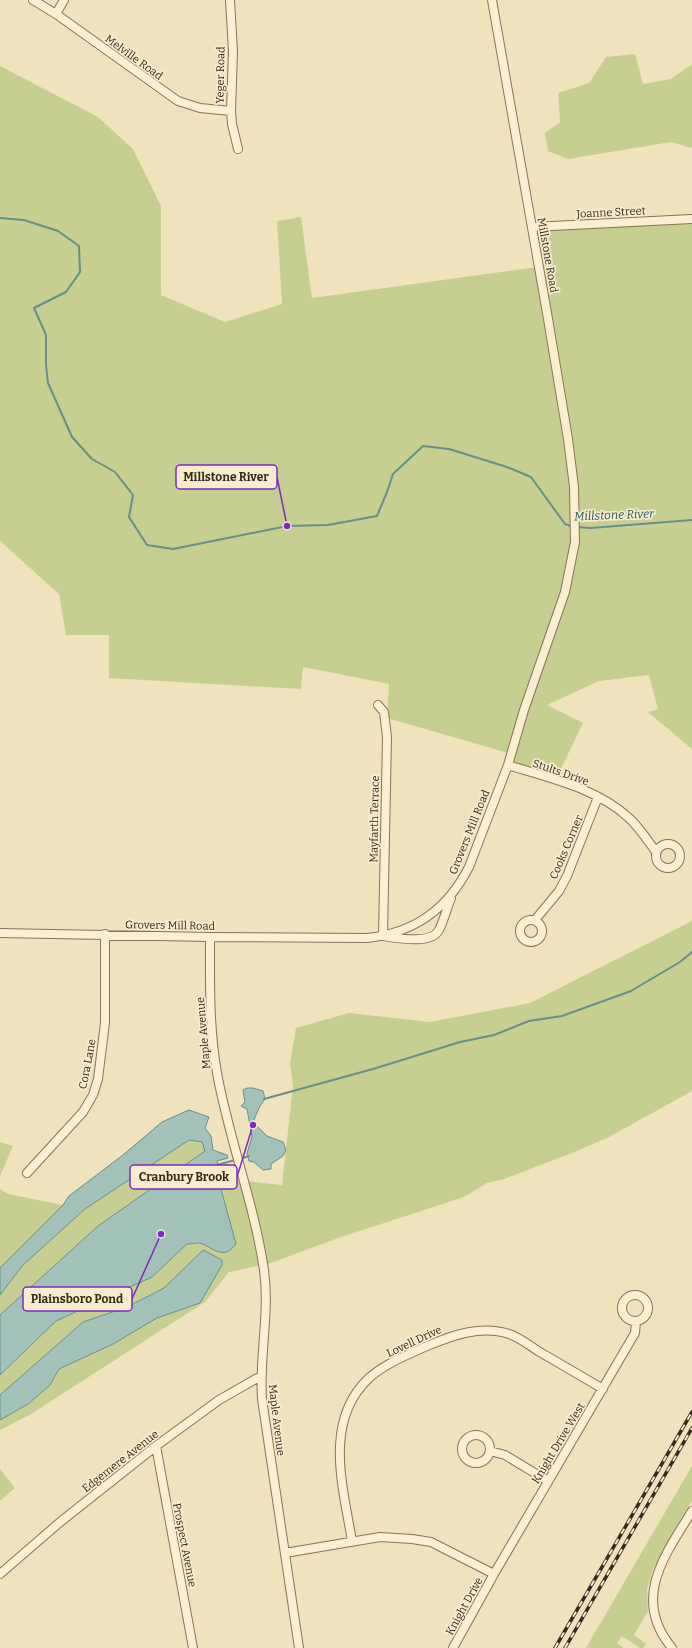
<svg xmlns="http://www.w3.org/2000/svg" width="692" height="1648" viewBox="0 0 692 1648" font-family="Bitter,serif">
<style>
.green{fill:#c6cf91}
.water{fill:#a1c1b9;stroke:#688f87}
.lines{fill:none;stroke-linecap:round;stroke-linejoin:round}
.stream{stroke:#688f87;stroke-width:2}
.minor-casing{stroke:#897255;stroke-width:10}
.minor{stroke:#fbefd1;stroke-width:8}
.rail-casing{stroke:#38291b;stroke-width:3.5}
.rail{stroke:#f7eccd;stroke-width:2;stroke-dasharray:6;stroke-linecap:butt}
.labels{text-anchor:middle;stroke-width:3.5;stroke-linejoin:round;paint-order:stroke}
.street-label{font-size:11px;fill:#38291b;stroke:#f7eccd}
.water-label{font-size:12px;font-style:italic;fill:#295957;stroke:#f7eccd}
.leader{fill:none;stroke:#7b2cbf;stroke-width:1.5}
.callout-dot{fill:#7b2cbf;stroke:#f7eccd;stroke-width:1.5}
.callout{fill:#f7eccd;stroke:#7b2cbf;stroke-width:1.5}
.callout-label{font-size:12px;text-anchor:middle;font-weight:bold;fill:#38291b}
</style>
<rect width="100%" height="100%" fill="#f0e2bd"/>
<!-- green -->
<path class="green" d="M 635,54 L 643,84 L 671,79 L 692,64 L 692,148 L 671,142 L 568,159 L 548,151 L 545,133 L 560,122 L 558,93 L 589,83 L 606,57 Z
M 0,66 L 98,117 L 133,149 L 161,206 L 161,295 L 225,322 L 282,304 L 277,221 L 301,217 L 312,298 L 538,267 L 532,229 L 692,222 L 692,749 L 648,712 L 658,709 L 649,675 L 599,681 L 547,705 L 583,723 L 557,777 L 505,761 L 508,753 L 387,718 L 389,684 L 303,667 L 301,689 L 109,678 L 109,635 L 66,635 L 59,594 L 0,541 Z
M 692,921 L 692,1091 L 609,1137 L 577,1151 L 504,1179 L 487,1183 L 464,1197 L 341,1237 L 271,1263 L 229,1272 L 205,1302 L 31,1414 L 0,1430 L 0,1420 L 28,1404 L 50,1385 L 59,1369 L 113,1344 L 157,1318 L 200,1303 L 222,1260 L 203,1250 L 164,1288 L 127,1307 L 83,1322 L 0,1395 L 0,1375 L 56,1321 L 152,1277 L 187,1244 L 202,1243 L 209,1248 L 236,1244 L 218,1178 L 282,1185 L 293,1086 L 290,1063 L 296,1028 L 349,1013 L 430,1022 L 530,1003 Z
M 189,1140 L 202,1142 L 205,1151 L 98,1226 L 0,1315 L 0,1295 L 23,1265 L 85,1209 Z
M 0,1142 L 13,1146 L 0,1176 Z
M 0,1189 L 8,1194 L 63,1205 L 0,1268 Z
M 692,1466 L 692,1501 L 653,1569 L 647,1589 L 648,1611 L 634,1635 L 646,1644 L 643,1648 L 640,1648 L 622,1636 L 617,1643 L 624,1648 L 586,1648 Z
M 0,1469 L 15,1488 L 0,1501 Z"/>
<!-- water -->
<path class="water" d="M 247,1088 L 253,1088 L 263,1091 L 265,1099 L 260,1106 L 253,1122 L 267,1136 L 283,1142 L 286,1150 L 283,1156 L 271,1164 L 271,1169 L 263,1170 L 254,1162 L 249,1161 L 247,1153 L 252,1137 L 247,1109 L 241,1106 L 245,1102 L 243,1090 Z
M 189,1110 L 209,1117 L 205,1128 L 211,1136 L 213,1150 L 227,1155 L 228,1158 L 217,1161 L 219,1167 L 229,1165 L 229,1170 L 222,1172 L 218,1178 L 236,1244 C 224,1259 217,1251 203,1244 C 199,1242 192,1244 187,1244 L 152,1277 L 56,1321 L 0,1375 L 0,1315 L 98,1226 L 205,1151 L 202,1142 L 189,1140 L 85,1209 L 23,1265 L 0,1295 L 0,1268 L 63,1205 L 69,1196 L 123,1155 L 162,1122 Z
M 203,1250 L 222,1260 L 222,1265 L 200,1303 L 157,1318 L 113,1344 L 59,1369 L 50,1385 L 28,1404 L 0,1420 L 0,1395 L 83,1322 L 127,1307 L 164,1288 Z"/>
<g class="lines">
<!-- stream -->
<path class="stream" d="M 0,218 L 24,220 L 58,231 L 79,246 L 80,272 L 66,292 L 34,308 L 46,335 L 46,365 L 48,383 L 72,437 L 92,459 L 115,472 L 133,495 L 129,517 L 147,545 L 173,549 L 287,526 L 328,525 L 377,516 L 387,492 L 393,474 L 423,446 L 449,449 L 507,467 L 531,477 L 565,524 L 573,527
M 577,527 L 591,528 L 692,520
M 264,1099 L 373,1069 L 460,1042 L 494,1035 L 529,1021 L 562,1016 L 631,991 L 680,962 L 692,952
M 240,1159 L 249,1156
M 217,1165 L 235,1160"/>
<defs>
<path id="minor" d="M 33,0 L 56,14 L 178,101 L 200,108 L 231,111
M 230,0 L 233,51 L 231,111 L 232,124 L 238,149
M 56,14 L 64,0
M 532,227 L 692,219
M 378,705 L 384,712 L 387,737 L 383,936 C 397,938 431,945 439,930 C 444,920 447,908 451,898
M 508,765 C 549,778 597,788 629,818 C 640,828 648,841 656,852
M656 856a12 12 0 1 1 24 0a12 12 0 1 1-24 0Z
M520 931a11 11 0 1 1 22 0a11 11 0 1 1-22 0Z
M 535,920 L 559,891 L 567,876 L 598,797
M 0,933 L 210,937 L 367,938 C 414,933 447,910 469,867 L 508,765 L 524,710 L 565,592 L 575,542 L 574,487 L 568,439 L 547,313 L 492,0
M 210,937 C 210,983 209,1028 217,1073 C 229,1139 254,1203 264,1270 C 270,1313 259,1356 262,1399 L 299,1648
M 27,1173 L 83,1112 L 93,1095 L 98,1079 L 105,1023 L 105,934
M622 1308a13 13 0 1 1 26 0a13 13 0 1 1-26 0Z
M462 1449a14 14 0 1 1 28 0a14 14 0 1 1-28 0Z
M 156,1446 L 193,1648
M 490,1451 L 505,1455 L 548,1481
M 352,1541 C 343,1487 323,1421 369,1378 C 386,1363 407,1355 427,1346 C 453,1335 481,1325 509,1334 C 519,1337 529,1345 538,1351 C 559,1363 581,1376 603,1389
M 285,1553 L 380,1537 L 412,1539 L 431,1542 L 494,1574
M 0,1574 L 59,1523 L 156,1446 L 219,1400 L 261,1376
M 453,1648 L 494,1574 L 635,1333 L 636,1322
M 672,1648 C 631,1599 665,1555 692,1511"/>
</defs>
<!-- minor casing -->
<use href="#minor" class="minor-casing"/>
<!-- minor -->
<use href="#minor" class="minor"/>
<defs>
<path id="rail" d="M 555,1648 L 692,1412
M 565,1648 L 692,1428"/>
</defs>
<!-- rail casing -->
<use href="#rail" class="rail-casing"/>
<!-- rail -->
<use href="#rail" class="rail"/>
</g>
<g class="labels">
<!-- street labels -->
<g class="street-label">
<text transform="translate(134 57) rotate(36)" y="4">Melville Road</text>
<text transform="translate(220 75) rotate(-89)" y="4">Yeger Road</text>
<text transform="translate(611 212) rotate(-3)" y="4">Joanne Street</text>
<text transform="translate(548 255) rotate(80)" y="4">Millstone Road</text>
<text transform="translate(561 772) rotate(19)" y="4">Stults Drive</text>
<text transform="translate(374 819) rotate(-89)" y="4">Mayfarth Terrace</text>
<text transform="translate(469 832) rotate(-68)" y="4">Grovers Mill Road</text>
<text transform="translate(566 847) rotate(-67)" y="4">Cooks Corner</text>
<text transform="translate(170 925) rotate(1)" y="4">Grovers Mill Road</text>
<text transform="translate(203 1033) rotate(-95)" y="4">Maple Avenue</text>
<text transform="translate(87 1064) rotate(-79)" y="4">Cora Lane</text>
<text transform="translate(414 1341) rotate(-25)" y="4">Lovell Drive</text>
<text transform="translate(277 1420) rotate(83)" y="4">Maple Avenue</text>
<text transform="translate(558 1443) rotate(-59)" y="4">Knight Drive West</text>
<text transform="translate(120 1461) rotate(-38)" y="4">Edgemere Avenue</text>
<text transform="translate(185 1545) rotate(79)" y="4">Prospect Avenue</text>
<text transform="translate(464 1606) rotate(-61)" y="4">Knight Drive</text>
</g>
<!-- water labels -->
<g class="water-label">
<text transform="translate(614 515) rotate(-2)" y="4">Millstone River</text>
</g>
</g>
<!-- callouts -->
<path class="leader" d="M287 526L277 477M253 1125L237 1177M161 1234L132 1299"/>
<g class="callout-dot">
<circle cx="287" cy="526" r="4"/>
<circle cx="253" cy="1125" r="4"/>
<circle cx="161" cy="1234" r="4"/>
</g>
<g class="callout">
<rect x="176" y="465" width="101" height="24" rx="4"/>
<rect x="130" y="1165" width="107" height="24" rx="4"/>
<rect x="23" y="1287" width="109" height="24" rx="4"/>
</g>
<g class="callout-label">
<text x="226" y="481">Millstone River</text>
<text x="184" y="1181">Cranbury Brook</text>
<text x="77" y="1303">Plainsboro Pond</text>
</g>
</svg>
